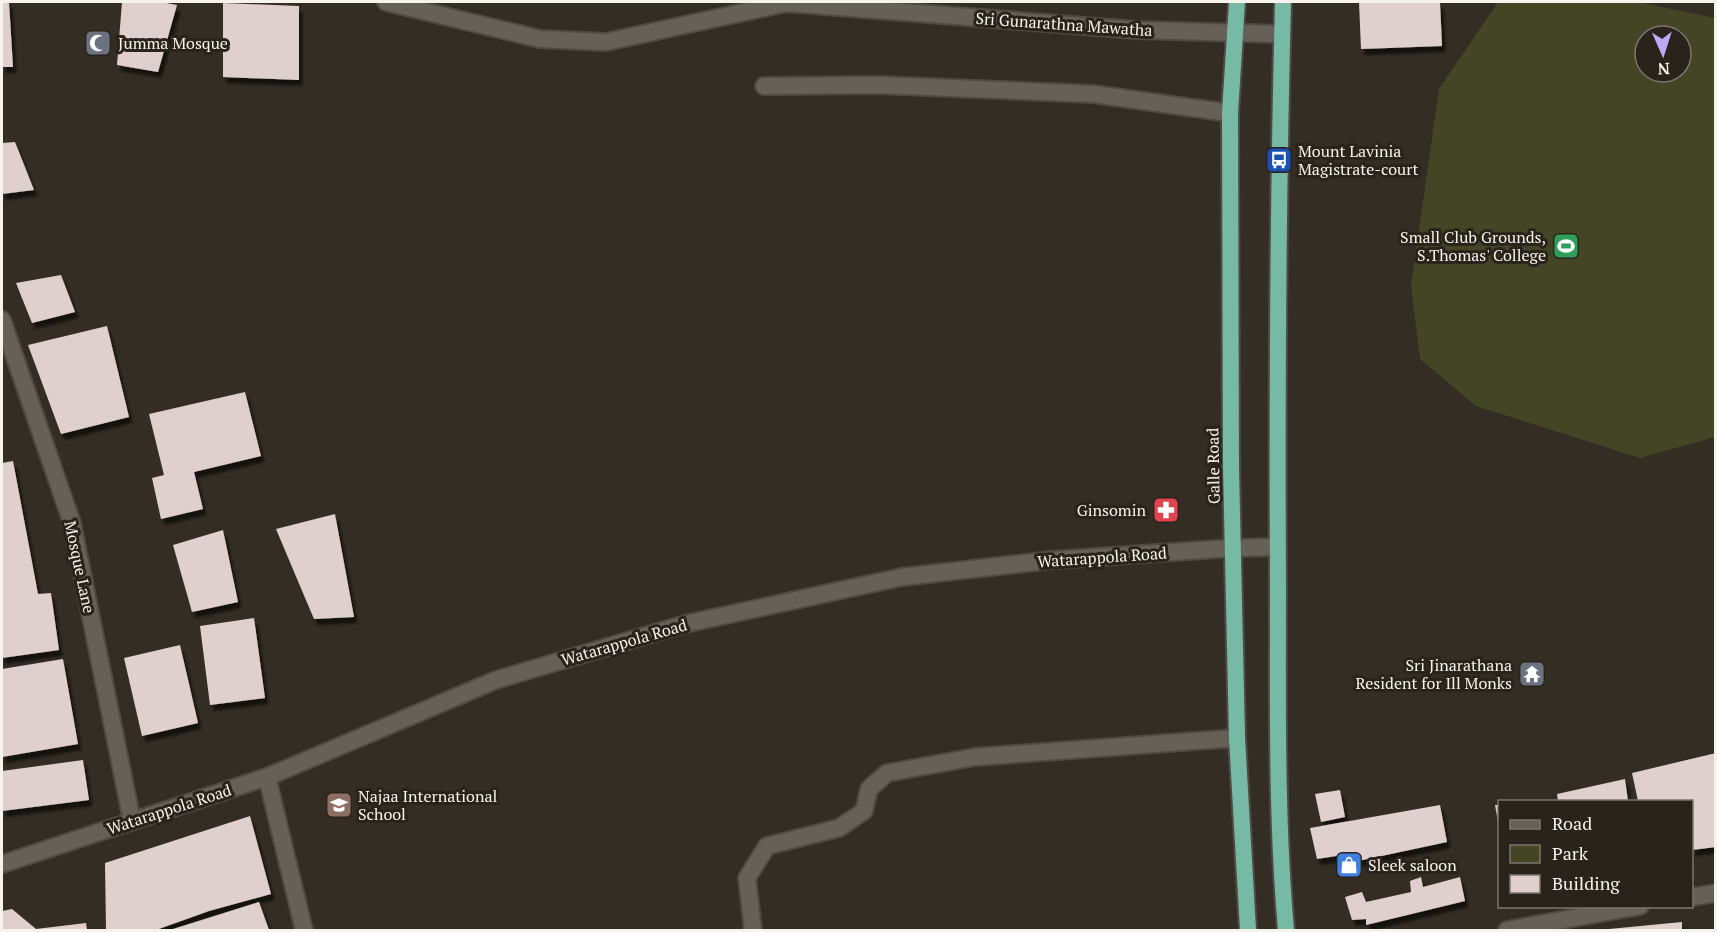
<svg xmlns="http://www.w3.org/2000/svg" width="1717" height="932" viewBox="0 0 1717 932" font-family="'PT Serif',serif">
<style>
.green{fill:#434625;fill-rule:evenodd}
.building{fill:#dfd0cf;filter:url(#shadow)}
.lines{fill:none;stroke-linecap:round;stroke-linejoin:round}
.minor-casing{stroke:#504a43;stroke-width:20}
.tertiary-casing{stroke:#504a43;stroke-width:20}
.trunk-casing{stroke:#504a43;stroke-width:20}
.minor{stroke:#676057;stroke-width:16}
.tertiary{stroke:#676057;stroke-width:16}
.trunk{stroke:#76b9a4;stroke-width:16}
.labels{text-anchor:middle;stroke-width:6;stroke-linejoin:round;paint-order:stroke}
.street-label{font-size:16px;fill:#f6f2ec;stroke:#29231b}
.poi-label{font-size:16px;fill:#f6f2ec;stroke:#29231b;text-anchor:start}
</style>
<defs>
<filter id="shadow"><feDropShadow dx="3.5" dy="6" stdDeviation="1.5" flood-color="#0009"/></filter>
</defs>
<rect width="100%" height="100%" fill="#332d24"/>
<!-- green -->
<path class="green" d="M 1498,2 L 1638,2 L 1715,18 L 1715,437 L 1640,458 L 1476,406 L 1420,359 L 1411,286 L 1439,89 ZM 1645,36 L 1681,36 L 1681,72 L 1645,72 Z"/>
<!-- building -->
<path class="building" d="M 2,2 L 9,2 L 13,67 L 2,67 Z
M 122,2 L 161,2 L 177,5 L 158,72 L 117,65 Z
M 1359,2 L 1440,2 L 1442,46 L 1361,49 Z
M 223,3 L 299,6 L 299,80 L 223,77 Z
M 15,142 L 34,190 L 2,194 L 2,143 Z
M 61,275 L 75,312 L 32,323 L 16,283 Z
M 107,326 L 129,417 L 61,434 L 28,345 Z
M 245,392 L 261,456 L 194,472 L 203,509 L 161,519 L 152,478 L 164,475 L 149,414 Z
M 13,461 L 38,594 L 51,593 L 59,650 L 2,658 L 2,463 Z
M 335,514 L 354,617 L 314,619 L 276,529 Z
M 223,530 L 238,602 L 192,612 L 173,545 Z
M 254,618 L 265,698 L 210,705 L 200,626 Z
M 180,645 L 198,723 L 142,736 L 124,658 Z
M 63,659 L 78,744 L 2,757 L 2,669 Z
M 1716,753 L 1716,847 L 1692,850 L 1692,801 L 1638,801 L 1632,773 Z
M 83,760 L 89,800 L 2,811 L 2,771 Z
M 1625,779 L 1628,801 L 1558,801 L 1557,794 Z
M 1340,790 L 1345,817 L 1321,822 L 1315,794 Z
M 1440,805 L 1447,842 L 1358,861 L 1355,853 L 1317,859 L 1310,828 Z
M 1495,805 L 1500,805 L 1500,822 L 1498,822 Z
M 250,816 L 271,894 L 209,911 L 156,930 L 106,930 L 105,863 Z
M 1421,877 L 1423,887 L 1460,877 L 1465,901 L 1366,925 L 1366,919 L 1352,920 L 1345,897 L 1362,892 L 1366,902 L 1411,892 L 1410,881 Z
M 259,902 L 269,930 L 170,930 Z
M 12,909 L 36,929 L 86,923 L 87,930 L 2,930 L 2,911 Z
M 1682,922 L 1682,930 L 1609,930 L 1609,929 Z"/>
<g class="lines">
<defs>
<path id="minor" d="M 386,2 L 540,39 L 606,42 L 786,3 L 1137,30 L 1282,34
M 764,86 L 879,85 L 1093,94 L 1230,113
M 2,320 L 72,523 L 132,821
M 267,777 L 304,930
M 1692,897 L 1716,893
M 753,930 L 747,878 L 767,846 L 839,828 L 864,811 L 869,789 L 887,773 L 975,757 L 1237,738
M 1507,930 L 1640,906"/>
<path id="tertiary" d="M 2,864 L 267,777 L 496,680 L 685,624 L 902,577 L 1052,560 L 1233,548 L 1277,547"/>
<path id="trunk" d="M 1237,2 L 1230,113 L 1231,467 L 1237,738 L 1248,930
M 1283,2 C 1278,196 1277,390 1278,585 C 1278,700 1276,816 1286,930"/>
</defs>
<!-- minor casing -->
<use href="#minor" class="minor-casing"/>
<!-- tertiary casing -->
<use href="#tertiary" class="tertiary-casing"/>
<!-- trunk casing -->
<use href="#trunk" class="trunk-casing"/>
<!-- minor -->
<use href="#minor" class="minor"/>
<!-- tertiary -->
<use href="#tertiary" class="tertiary"/>
<!-- trunk -->
<use href="#trunk" class="trunk"/>
</g>
<!-- icons -->
<defs>
<symbol id="mosque-square" viewBox="-11 -11 22 22"><rect x="-9" y="-9" width="18" height="18" rx="4" fill="#6b7280" stroke="#29231b"/><path d="M3.5-4.9A6 6 0 1 0 3.5 4.9A5 5 0 1 1 3.5-4.9Z" fill="#fff"/></symbol>
<symbol id="bus-square" viewBox="-11 -11 22 22"><rect x="-9" y="-9" width="18" height="18" rx="4" fill="#1a4fb4" stroke="#29231b"/><path d="M-5-6H5V4H4V6H2V4H-2V6H-4V4H-5ZM-3.5-4V0h7V-4ZM-3.5 1.2v1.5H-2V1.2ZM2 1.2v1.5H3.5V1.2Z" fill="#fff"/></symbol>
<symbol id="stadium-square" viewBox="-11 -11 22 22"><rect x="-9" y="-9" width="18" height="18" rx="4" fill="#2e9e5b" stroke="#29231b"/><path d="M0-5a6.5 5 0 1 0 0 10a6.5 5 0 1 0 0-10ZM-3.5-1.8h7v3.6h-7Z" fill="#fff"/></symbol>
<symbol id="pharmacy-square" viewBox="-11 -11 22 22"><rect x="-9" y="-9" width="18" height="18" rx="4" fill="#e0444e" stroke="#29231b"/><path d="M-2-6h4v4h4v4h-4v4h-4v-4h-4v-4h4Z" fill="#fff"/></symbol>
<symbol id="temple-square" viewBox="-11 -11 22 22"><rect x="-9" y="-9" width="18" height="18" rx="4" fill="#6b7280" stroke="#29231b"/><path d="M0-6L5-2H3V0L6.5 2.5H4V6H1.5V3h-3V6H-4V2.5H-6.5L-3 0V-2H-5Z" fill="#fff"/></symbol>
<symbol id="school-square" viewBox="-11 -11 22 22"><rect x="-9" y="-9" width="18" height="18" rx="4" fill="#8d6e63" stroke="#29231b"/><path d="M0-5L7-2L0 1L-7-2ZM-4 1L0 2.5L4 1V4Q0 6-4 4Z" fill="#fff"/></symbol>
<symbol id="shop-square" viewBox="-11 -11 22 22"><rect x="-9" y="-9" width="18" height="18" rx="4" fill="#3f7fe0" stroke="#29231b"/><path d="M-5-2.5h2.3a2.7 3.5 0 0 1 5.4 0H5L5.5 6h-11ZM-1.5-2.5h3a1.5 2.3 0 0 0-3 0Z" fill="#fff"/></symbol>
</defs>
<g fill-rule="evenodd">
<use href="#mosque-square" x="83" y="28" width="30" height="30"/>
<use href="#bus-square" x="1264" y="145" width="30" height="30"/>
<use href="#stadium-square" x="1551" y="231" width="30" height="30"/>
<use href="#pharmacy-square" x="1151" y="495" width="30" height="30"/>
<use href="#temple-square" x="1517" y="659" width="30" height="30"/>
<use href="#school-square" x="324" y="790" width="30" height="30"/>
<use href="#shop-square" x="1334" y="850" width="30" height="30"/>
</g>
<g class="labels">
<!-- street labels -->
<g class="street-label">
<text transform="translate(1064 24) rotate(4)" y="6">Sri Gunarathna Mawatha</text>
<text transform="translate(1213 466) rotate(-91)" y="6">Galle Road</text>
<text transform="translate(1102 557) rotate(-4)" y="6">Watarappola Road</text>
<text transform="translate(80 567) rotate(78)" y="6">Mosque Lane</text>
<text transform="translate(624 642) rotate(-16)" y="6">Watarappola Road</text>
<text transform="translate(169 809) rotate(-18)" y="6">Watarappola Road</text>
</g>
<!-- poi labels -->
<g class="poi-label">
<text x="118" y="49">Jumma Mosque</text>
<text x="1298" y="157">Mount Lavinia<tspan x="1298" dy="18">Magistrate-court</tspan></text>
<text x="1546" y="243" text-anchor="end">Small Club Grounds,<tspan x="1546" dy="18">S.Thomas' College</tspan></text>
<text x="1146" y="516" text-anchor="end">Ginsomin</text>
<text x="1512" y="671" text-anchor="end">Sri Jinarathana<tspan x="1512" dy="18">Resident for Ill Monks</tspan></text>
<text x="358" y="802">Najaa International<tspan x="358" dy="18">School</tspan></text>
<text x="1368" y="871">Sleek saloon</text>
</g>
</g>
<!-- border -->
<rect width="1717" height="932" fill="none" stroke="#f6f2ec" stroke-width="6"/>
<!-- legend -->
<rect x="1498" y="800" width="195" height="108" fill="#29231b" stroke="#7b766f" stroke-width="1.5"/>
<rect x="1510" y="820" width="30" height="9" fill="#676057" stroke="#7b766f" stroke-width="1.5"/>
<text x="1552" y="830" font-size="18" fill="#f6f2ec">Road</text>
<rect x="1510" y="845" width="30" height="18" fill="#434625" stroke="#7b766f" stroke-width="1.5"/>
<text x="1552" y="860" font-size="18" fill="#f6f2ec">Park</text>
<rect x="1510" y="875" width="30" height="18" fill="#dfd0cf" stroke="#7b766f" stroke-width="1.5"/>
<text x="1552" y="890" font-size="18" fill="#f6f2ec">Building</text>
<!-- north arrow -->
<g transform="translate(1663 54) rotate(177)"><circle r="28" fill="#29231b" stroke="#7b766f" stroke-width="1.5"/>
<path d="M0-4.5L10 22L0 15L-10 22Z" fill="#bcaaf6"/>
<text y="-9" font-size="16" font-weight="bold" text-anchor="middle" fill="#f6f2ec">N</text>
</g>
</svg>
